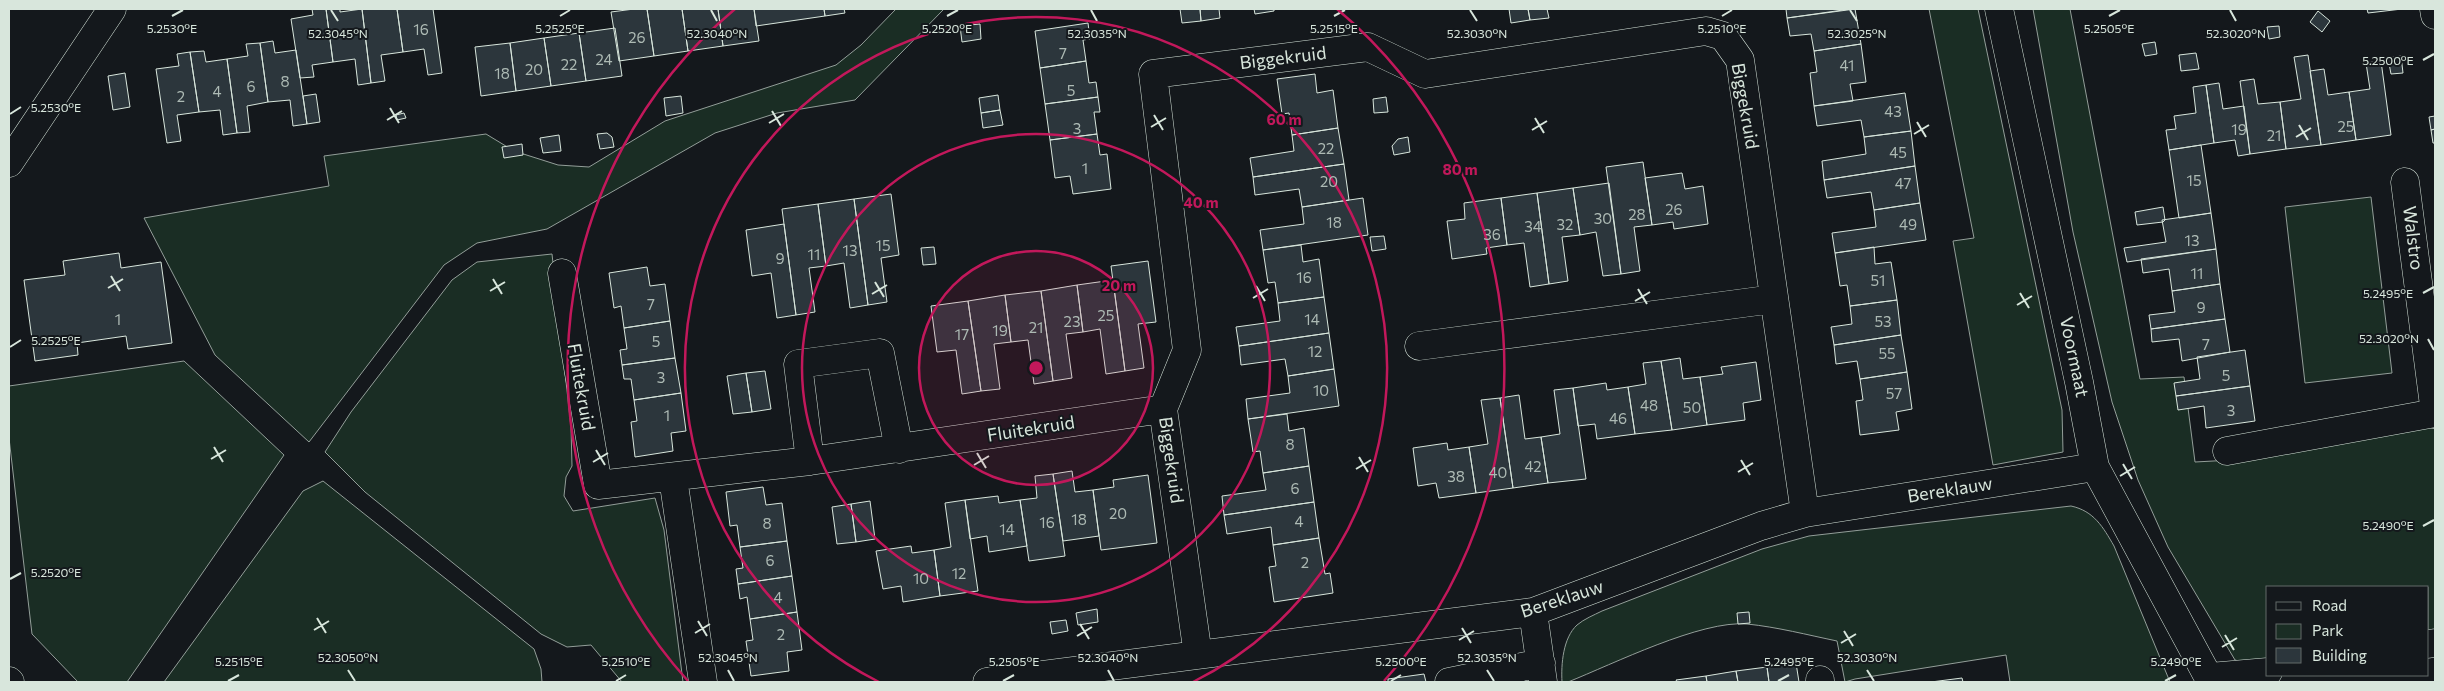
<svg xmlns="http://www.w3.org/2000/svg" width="2444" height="691" viewBox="0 0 2444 691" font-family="Commissioner,sans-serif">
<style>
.green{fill:#1a2d24;stroke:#939e99}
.building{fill:#2c363c;stroke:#d8e6dc}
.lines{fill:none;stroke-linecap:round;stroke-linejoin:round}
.minor-casing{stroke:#d8e6dc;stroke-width:29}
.minor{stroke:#14181c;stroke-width:28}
.ticks{fill:none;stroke:#d8e6dc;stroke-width:2}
.ring{fill:none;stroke:#c2185b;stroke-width:2.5}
.labels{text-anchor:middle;stroke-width:4;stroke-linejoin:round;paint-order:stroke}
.number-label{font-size:15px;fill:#adbab4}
.street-label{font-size:18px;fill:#d8e6dc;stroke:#14181c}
.ticks-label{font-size:12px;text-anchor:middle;fill:#d8e6dc;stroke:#14181c;stroke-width:4;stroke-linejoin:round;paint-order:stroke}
.centre{fill:#c2185b;stroke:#14181c;stroke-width:2.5}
.ring-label{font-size:15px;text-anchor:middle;font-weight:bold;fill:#c2185b;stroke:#14181c;stroke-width:4;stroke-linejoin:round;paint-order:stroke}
</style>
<rect width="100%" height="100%" fill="#14181c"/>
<!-- green -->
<path class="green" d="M 896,9 L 944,9 L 855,100 L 777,113 L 715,133 L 547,229 L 477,243 L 444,265 L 309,442 L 215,355 L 144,218 L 329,186 L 324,156 L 486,134 L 514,151 L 558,165 L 589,167 L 665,121 L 836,65 L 861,45 Z
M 1929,9 L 1978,9 L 2062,410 L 2063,452 L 1993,465 L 1953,241 L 1974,238 Z
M 2033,9 L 2070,9 L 2140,379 L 2184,377 L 2195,462 L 2232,460 L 2426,426 L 2435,429 L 2435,641 L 2428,642 L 2428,587 L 2268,587 L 2268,661 L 2246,663 L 2235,660 L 2168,547 L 2138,480 L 2112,402 L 2073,232 Z
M 2371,197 L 2392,373 L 2305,383 L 2285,207 Z
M 552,254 L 571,427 L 572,466 L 566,477 L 564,496 L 573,511 L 655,498 L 664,530 L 683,682 L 622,682 L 591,645 L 567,647 L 541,634 L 365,492 L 325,452 L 351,412 L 452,280 L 477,262 Z
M 184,361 L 284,455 L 127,682 L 78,682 L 32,634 L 9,438 L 9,386 Z
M 323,481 L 534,649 L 541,669 L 542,682 L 164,682 L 303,491 Z
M 2071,506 C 2094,511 2103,527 2114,546 L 2170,682 L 2010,682 L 2006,655 L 1855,679 L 1845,682 L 1837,641 C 1808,635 1777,627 1747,624 C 1701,620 1613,664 1568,682 L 1562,682 C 1561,664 1563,638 1577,625 C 1584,619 1594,615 1602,611 L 1762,549 L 1809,536 Z"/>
<!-- building -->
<path class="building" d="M 312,9 L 326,9 L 333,62 L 312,65 L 314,77 L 300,78 L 291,19 L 313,15 Z
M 326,9 L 340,9 L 340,12 L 362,9 L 371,83 L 358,85 L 355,59 L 333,62 Z
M 362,9 L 397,9 L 403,52 L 381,55 L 385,81 L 371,83 Z
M 397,9 L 433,9 L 442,73 L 428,75 L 424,49 L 403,52 Z
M 634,9 L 647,9 L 654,56 L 619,61 L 611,12 Z
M 647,9 L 682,9 L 688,51 L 654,56 Z
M 682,9 L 718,9 L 723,46 L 688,51 Z
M 718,9 L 754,9 L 759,41 L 723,46 Z
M 754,9 L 824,9 L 825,16 L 756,26 Z
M 824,9 L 844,9 L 845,13 L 825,16 Z
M 1180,9 L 1200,9 L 1201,21 L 1182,23 Z
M 1200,9 L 1219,9 L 1220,18 L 1201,21 Z
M 1254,9 L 1274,9 L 1274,11 L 1255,14 Z
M 1509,9 L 1528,9 L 1530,20 L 1511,23 Z
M 1528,9 L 1547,9 L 1549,18 L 1530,20 Z
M 1786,9 L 1850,9 L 1787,18 Z
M 1855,9 L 1861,44 L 1814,51 L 1811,34 L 1790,36 L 1787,18 Z
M 2367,9 L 2402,9 L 2368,13 Z
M 2318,11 L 2330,21 L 2322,32 L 2310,22 Z
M 1088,23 L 1090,39 L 1083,40 L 1086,61 L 1040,68 L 1035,31 Z
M 980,24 L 981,39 L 962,42 L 960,26 Z
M 2279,26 L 2280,37 L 2269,39 L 2267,27 Z
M 615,28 L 622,76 L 586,81 L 579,33 Z
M 579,33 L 586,81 L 551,86 L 544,38 Z
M 544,38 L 551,86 L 516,91 L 510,43 Z
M 273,41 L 275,53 L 296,50 L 307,124 L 293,126 L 290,100 L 268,102 L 260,43 Z
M 2155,42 L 2157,54 L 2145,56 L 2142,44 Z
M 260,43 L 268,102 L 247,106 L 250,132 L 237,133 L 227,59 L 248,56 L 246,44 Z
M 510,43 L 516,91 L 481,96 L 475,47 Z
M 1861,44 L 1866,82 L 1850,84 L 1853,101 L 1814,106 L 1810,73 L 1817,72 L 1814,51 Z
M 204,51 L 206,62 L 227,59 L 237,133 L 223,135 L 220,110 L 199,112 L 190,52 Z
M 190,52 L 199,112 L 177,115 L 181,141 L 167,143 L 156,69 L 179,66 L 177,54 Z
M 2196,53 L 2199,69 L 2181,71 L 2179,55 Z
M 2308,55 L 2321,145 L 2286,149 L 2280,102 L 2301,99 L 2294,57 Z
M 2401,56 L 2403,73 L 2391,74 L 2388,58 Z
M 1086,61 L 1089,83 L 1096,82 L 1098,97 L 1045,104 L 1040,68 Z
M 2381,61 L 2391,135 L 2356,140 L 2349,92 L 2370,89 L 2366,63 Z
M 2324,69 L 2328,95 L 2349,92 L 2356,140 L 2321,145 L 2310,71 Z
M 125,73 L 130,107 L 113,110 L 108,76 Z
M 1315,74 L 1317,93 L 1333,90 L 1338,128 L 1292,135 L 1289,113 L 1282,114 L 1277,79 Z
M 2254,79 L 2258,104 L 2280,102 L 2286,149 L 2250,154 L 2240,81 Z
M 2219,83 L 2223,109 L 2244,106 L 2250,154 L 2238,156 L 2235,140 L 2214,143 L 2206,85 Z
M 2206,85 L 2214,143 L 2169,150 L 2166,130 L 2176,129 L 2174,116 L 2196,113 L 2193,87 Z
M 1905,93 L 1911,131 L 1864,137 L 1861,120 L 1817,126 L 1814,106 Z
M 316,94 L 320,122 L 307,124 L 303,96 Z
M 998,95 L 1000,110 L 981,113 L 979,98 Z
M 681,96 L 683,113 L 666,116 L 664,98 Z
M 1098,97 L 1100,112 L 1094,112 L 1097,134 L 1050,140 L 1045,104 Z
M 1386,97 L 1388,112 L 1374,113 L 1373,99 Z
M 1000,110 L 1003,125 L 983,128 L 981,113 Z
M 404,113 L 406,118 L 397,120 L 396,115 Z
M 2435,116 L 2435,129 L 2431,130 L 2429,117 Z
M 1338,128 L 1344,164 L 1253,177 L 1250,158 L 1294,151 L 1292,135 Z
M 2435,129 L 2435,143 L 2433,143 L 2431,130 Z
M 1911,131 L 1915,166 L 1824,180 L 1822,161 L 1866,154 L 1864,137 Z
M 607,133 L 612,137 L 614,147 L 600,149 L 597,134 Z
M 1097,134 L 1100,155 L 1107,154 L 1111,189 L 1073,194 L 1070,176 L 1055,178 L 1050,140 Z
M 559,135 L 561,151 L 543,153 L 540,138 Z
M 1408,137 L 1410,152 L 1394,155 L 1392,146 L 1398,139 Z
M 522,144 L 523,155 L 504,158 L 502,147 Z
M 2201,145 L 2211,213 L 2179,218 L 2169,150 Z
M 1643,162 L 1652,225 L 1634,227 L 1640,271 L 1621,274 L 1606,167 Z
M 1344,164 L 1349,200 L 1302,207 L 1299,189 L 1255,195 L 1253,177 Z
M 1915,166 L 1920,203 L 1874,210 L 1871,192 L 1827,198 L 1824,180 Z
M 1682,173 L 1685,189 L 1703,186 L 1708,224 L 1674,229 L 1673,222 L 1652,225 L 1645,178 Z
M 1609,183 L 1621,274 L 1603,276 L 1596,232 L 1580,235 L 1573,188 Z
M 1573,188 L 1580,235 L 1562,237 L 1568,281 L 1549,284 L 1537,193 Z
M 1537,193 L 1549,284 L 1530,287 L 1524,243 L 1507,245 L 1501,198 Z
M 891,194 L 899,255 L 881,258 L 887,302 L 868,305 L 854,199 Z
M 1363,198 L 1368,235 L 1263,250 L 1260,230 L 1304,224 L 1302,207 Z
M 1501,198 L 1507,245 L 1486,248 L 1487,254 L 1452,259 L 1447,221 L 1465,219 L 1464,203 Z
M 854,199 L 868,305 L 850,308 L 844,263 L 826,266 L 818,204 Z
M 1920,203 L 1926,240 L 1835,253 L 1832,233 L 1876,227 L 1874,210 Z
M 818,204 L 826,266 L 809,268 L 815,312 L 796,315 L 782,209 Z
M 2163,207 L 2165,220 L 2163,222 L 2137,225 L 2135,212 Z
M 2211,213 L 2216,249 L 2127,262 L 2124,248 L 2166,242 L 2162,220 Z
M 784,224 L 796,315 L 777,318 L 771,273 L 752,276 L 746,230 Z
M 1384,236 L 1386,249 L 1372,251 L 1370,237 Z
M 1301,245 L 1303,262 L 1319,259 L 1324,297 L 1278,303 L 1275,282 L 1268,283 L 1263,250 Z
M 934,247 L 936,264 L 923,265 L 921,248 Z
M 1874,247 L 1875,264 L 1891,262 L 1897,300 L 1850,306 L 1847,285 L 1840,286 L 1835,253 Z
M 2216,249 L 2220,284 L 2172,291 L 2169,269 L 2143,273 L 2141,259 Z
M 119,253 L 121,268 L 161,262 L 172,343 L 128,349 L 126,336 L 77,343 L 78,355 L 35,361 L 24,280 L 65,275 L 63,261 Z
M 1148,261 L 1156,322 L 1138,324 L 1144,368 L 1125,371 L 1111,266 Z
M 647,267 L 650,286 L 665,284 L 670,321 L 624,328 L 621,306 L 614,308 L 609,273 Z
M 1113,280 L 1125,371 L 1106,374 L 1100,329 L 1083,332 L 1077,285 Z
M 2220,284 L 2225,319 L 2151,329 L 2149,315 L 2175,312 L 2172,291 Z
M 1077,285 L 1083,332 L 1066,334 L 1072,378 L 1053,381 L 1041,291 Z
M 1041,291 L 1053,381 L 1034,384 L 1028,340 L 1011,342 L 1005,295 Z
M 1005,295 L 1011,342 L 994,344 L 1000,389 L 981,391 L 968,301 Z
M 1324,297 L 1329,333 L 1239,346 L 1236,327 L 1280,321 L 1278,303 Z
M 1897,300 L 1901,335 L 1834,345 L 1831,327 L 1852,324 L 1850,306 Z
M 968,301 L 981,391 L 962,394 L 956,350 L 937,352 L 931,306 Z
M 2225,319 L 2230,352 L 2182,361 L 2179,339 L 2152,342 L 2151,329 Z
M 670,321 L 675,358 L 622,365 L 620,350 L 627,349 L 624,328 Z
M 1329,333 L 1334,369 L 1288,376 L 1285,359 L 1241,365 L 1239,346 Z
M 1901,335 L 1907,372 L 1860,379 L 1857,361 L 1836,364 L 1834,345 Z
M 2245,350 L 2250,386 L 2176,396 L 2174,383 L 2200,379 L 2197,357 Z
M 675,358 L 681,393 L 634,400 L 631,379 L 624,379 L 622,365 Z
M 1680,358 L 1683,379 L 1700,377 L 1707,425 L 1672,430 L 1661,361 Z
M 1661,361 L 1672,430 L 1635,434 L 1628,387 L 1646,384 L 1643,363 Z
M 1756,362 L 1761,400 L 1743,403 L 1745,420 L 1707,425 L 1700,377 L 1723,374 L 1721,367 Z
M 1334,369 L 1339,406 L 1248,419 L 1246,399 L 1290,393 L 1288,376 Z
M 765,371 L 771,409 L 752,412 L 746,373 Z
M 1907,372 L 1912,409 L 1896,412 L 1899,430 L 1860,435 L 1856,401 L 1863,400 L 1860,379 Z
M 746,373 L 752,412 L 733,414 L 727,376 Z
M 1606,383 L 1607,390 L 1628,387 L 1635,434 L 1597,439 L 1595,424 L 1578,426 L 1573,388 Z
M 2250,386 L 2255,421 L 2206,428 L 2204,406 L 2178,410 L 2176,396 Z
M 1573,388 L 1586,479 L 1548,483 L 1541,437 L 1560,434 L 1554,390 Z
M 681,393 L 686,431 L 671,433 L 673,451 L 635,457 L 631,422 L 637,421 L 634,400 Z
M 1519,395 L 1525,439 L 1541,437 L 1548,483 L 1513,488 L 1500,398 Z
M 1500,398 L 1513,488 L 1476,493 L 1469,447 L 1488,444 L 1481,400 Z
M 1287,414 L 1289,431 L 1304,428 L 1309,466 L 1263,473 L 1260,451 L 1253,452 L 1248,419 Z
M 1447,443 L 1448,450 L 1469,447 L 1476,493 L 1439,498 L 1436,483 L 1418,486 L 1413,448 Z
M 1309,466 L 1314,502 L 1224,515 L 1222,496 L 1266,490 L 1263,473 Z
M 1072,471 L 1075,492 L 1093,490 L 1099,536 L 1063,541 L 1053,474 Z
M 1053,474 L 1065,556 L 1029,561 L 1020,500 L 1037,498 L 1035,476 Z
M 1148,475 L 1157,543 L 1101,550 L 1093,490 L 1114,487 L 1113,480 Z
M 763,487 L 766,505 L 782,503 L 787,541 L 740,547 L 737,525 L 730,526 L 726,492 Z
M 998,496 L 999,503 L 1020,500 L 1027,546 L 989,552 L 987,536 L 970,539 L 965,500 Z
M 965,500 L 978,591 L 940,596 L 934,550 L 951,547 L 945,503 Z
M 870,501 L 875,539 L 856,542 L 851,504 Z
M 1314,502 L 1319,538 L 1273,545 L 1271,527 L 1227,534 L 1224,515 Z
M 851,504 L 856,542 L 837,544 L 832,507 Z
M 1319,538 L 1325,574 L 1330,573 L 1333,593 L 1274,602 L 1269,567 L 1276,566 L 1273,545 Z
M 787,541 L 792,576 L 738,584 L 736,569 L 743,568 L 740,547 Z
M 911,546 L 912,553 L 934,550 L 940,596 L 903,602 L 901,586 L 883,589 L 876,551 Z
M 792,576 L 797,612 L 750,619 L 747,597 L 740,599 L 738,584 Z
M 1097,609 L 1098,622 L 1078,625 L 1076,613 Z
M 797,612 L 802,650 L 787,652 L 789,671 L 751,676 L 746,641 L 753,640 L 750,619 Z
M 1749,612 L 1750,623 L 1738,624 L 1737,613 Z
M 1066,620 L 1068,631 L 1052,634 L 1050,622 Z
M 1796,663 L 1799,682 L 1769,682 L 1767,667 Z
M 1767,667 L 1769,682 L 1738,682 L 1736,671 Z
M 1736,671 L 1738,682 L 1707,682 L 1706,676 Z
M 1424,674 L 1426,682 L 1388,682 L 1388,679 Z
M 1706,676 L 1707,682 L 1677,682 L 1676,680 Z
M 1962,678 L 1963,682 L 1931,682 Z"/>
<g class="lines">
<defs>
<path id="minor" d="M 1999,9 L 2079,382 L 2095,467 L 2211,682
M 2434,9 L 2435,15
M 9,163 L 112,9
M 2405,182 L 2435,413
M 562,273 L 598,485 L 810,461 L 1163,409
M 1419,346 L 1774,299
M 2227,451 L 2435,413
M 810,461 L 798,364 L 880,353 L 899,449
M 673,478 L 703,682
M 1533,612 L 1543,682
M 2428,644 L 2435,643
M 1198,655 L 1163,409 L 1187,350 L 1153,74 L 1368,47 L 1425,74 L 1706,31 L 1723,36 L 1740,60 L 1805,513
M 2210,677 L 2268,672
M 1820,680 L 1820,682
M 9,681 L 10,682
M 987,682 L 1533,612 L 1761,526 L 1805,513 L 2095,467
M 1449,682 L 1541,663"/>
</defs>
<!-- minor casing -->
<use href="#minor" class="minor-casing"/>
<!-- minor -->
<use href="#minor" class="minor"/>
</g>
<!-- ticks -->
<path class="ticks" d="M 331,10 L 338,21M 711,10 L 717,21M 1091,10 L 1097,21M 1470,10 L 1477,21M 1850,10 L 1857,21M 2230,10 L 2236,21M 172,16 L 183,10M 560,16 L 570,10M 947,16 L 958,10M 1334,16 L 1345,10M 1722,16 L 1732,10M 2109,16 L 2120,10M 2423,60 L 2434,54M 390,108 L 399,123M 772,111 L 781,126M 10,114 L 21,107M 1154,115 L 1163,130M 1535,118 L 1544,133M 387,120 L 402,111M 1917,122 L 1926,137M 769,123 L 784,114M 2299,125 L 2308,140M 1151,127 L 1166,118M 1532,130 L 1547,121M 1914,134 L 1929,125M 2296,137 L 2311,128M 111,276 L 120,291M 493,279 L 502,294M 875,282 L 884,297M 1256,286 L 1265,301M 108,288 L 123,279M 1638,289 L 1647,304M 490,291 L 505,282M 2020,293 L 2029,308M 2423,293 L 2434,287M 872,294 L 887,285M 1253,298 L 1268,289M 1635,301 L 1650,292M 2017,305 L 2032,296M 2428,339 L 2434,350M 10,347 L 21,340M 214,447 L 223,462M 596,450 L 605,465M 977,453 L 986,468M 1359,457 L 1368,472M 211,459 L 226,450M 1741,460 L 1750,475M 593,462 L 608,453M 2123,464 L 2132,479M 974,465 L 989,456M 1356,469 L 1371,460M 1738,472 L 1753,463M 2120,476 L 2135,467M 2423,526 L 2434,520M 10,579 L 21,573M 317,618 L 326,633M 698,621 L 707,636M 1080,624 L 1089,639M 1462,628 L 1471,643M 314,630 L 329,621M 1844,631 L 1853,646M 695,633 L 710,624M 2225,635 L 2234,650M 1077,636 L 1092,627M 1459,640 L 1474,631M 1841,643 L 1856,634M 2222,647 L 2237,638M 348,670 L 355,681M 728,670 L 734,681M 1108,670 L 1114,681M 1487,670 L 1494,681M 1867,670 L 1874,681M 228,681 L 239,675M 616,681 L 626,675M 1003,681 L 1014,675M 1391,681 L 1401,675M 1778,681 L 1789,675M 2165,681 L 2176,675"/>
<!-- distance rings -->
<circle cx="1036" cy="368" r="117" fill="#c2185b" fill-opacity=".12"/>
<g class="ring">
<circle cx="1036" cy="368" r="117"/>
<circle cx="1036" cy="368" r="234"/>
<path d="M879 682A351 351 0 1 1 1193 682"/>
<path d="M688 681A468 468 0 0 1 735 9M1337 9A468 468 0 0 1 1384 681"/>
</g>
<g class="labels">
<!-- number labels -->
<g class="number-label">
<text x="421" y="35">16</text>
<text x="637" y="43">26</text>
<text x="1063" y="59">7</text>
<text x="604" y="65">24</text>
<text x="569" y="70">22</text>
<text x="1847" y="71">41</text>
<text x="534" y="75">20</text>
<text x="502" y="79">18</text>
<text x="285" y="87">8</text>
<text x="251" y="92">6</text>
<text x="1071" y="96">5</text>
<text x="217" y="97">4</text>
<text x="181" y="102">2</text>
<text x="1893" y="117">43</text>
<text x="2346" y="132">25</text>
<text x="1077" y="134">3</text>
<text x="2239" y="135">19</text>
<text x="2274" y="141">21</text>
<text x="1326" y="154">22</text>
<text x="1898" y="158">45</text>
<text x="1085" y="174">1</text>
<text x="2194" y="186">15</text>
<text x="1329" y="187">20</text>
<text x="1903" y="189">47</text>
<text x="1674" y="215">26</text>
<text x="1637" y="220">28</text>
<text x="1603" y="224">30</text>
<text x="1334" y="228">18</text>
<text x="1565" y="230">32</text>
<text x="1908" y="230">49</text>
<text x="1533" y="232">34</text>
<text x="1492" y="240">36</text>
<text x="2192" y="246">13</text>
<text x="883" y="251">15</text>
<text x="850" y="256">13</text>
<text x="814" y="260">11</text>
<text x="780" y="264">9</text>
<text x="2197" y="279">11</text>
<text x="1304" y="283">16</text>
<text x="1878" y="286">51</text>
<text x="651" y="310">7</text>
<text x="2201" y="313">9</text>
<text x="1106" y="321">25</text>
<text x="118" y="325">1</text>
<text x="1312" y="325">14</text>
<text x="1072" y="327">23</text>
<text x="1883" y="327">53</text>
<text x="1036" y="333">21</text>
<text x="1000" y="336">19</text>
<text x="962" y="340">17</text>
<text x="656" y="347">5</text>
<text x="2206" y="350">7</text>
<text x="1315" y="357">12</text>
<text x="1887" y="359">55</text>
<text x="2226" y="381">5</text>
<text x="661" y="383">3</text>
<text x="1321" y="396">10</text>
<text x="1894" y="399">57</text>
<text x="1649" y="411">48</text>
<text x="1692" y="413">50</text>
<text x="2231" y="416">3</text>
<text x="667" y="421">1</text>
<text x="1618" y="424">46</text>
<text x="1290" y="450">8</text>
<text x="1533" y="472">42</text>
<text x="1498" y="478">40</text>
<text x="1456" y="482">38</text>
<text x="1295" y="494">6</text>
<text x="1118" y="519">20</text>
<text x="1079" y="525">18</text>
<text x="1299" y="527">4</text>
<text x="1047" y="528">16</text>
<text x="767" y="529">8</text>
<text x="1007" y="535">14</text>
<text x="770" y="566">6</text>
<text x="1305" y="568">2</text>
<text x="959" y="579">12</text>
<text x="921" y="584">10</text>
<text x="778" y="603">4</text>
<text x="781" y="640">2</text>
</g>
<!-- street labels -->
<g class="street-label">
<text transform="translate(1283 58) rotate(-7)" y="6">Biggekruid</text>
<text transform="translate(1745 106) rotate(80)" y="6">Biggekruid</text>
<text transform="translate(2413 238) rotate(83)" y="6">Walstro</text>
<text transform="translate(2074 357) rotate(78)" y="6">Voormaat</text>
<text transform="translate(581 387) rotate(80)" y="6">Fluitekruid</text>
<text transform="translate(1031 429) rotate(-9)" y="6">Fluitekruid</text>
<text transform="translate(1171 460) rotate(82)" y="6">Biggekruid</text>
<text transform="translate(1950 490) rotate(-9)" y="6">Bereklauw</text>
<text transform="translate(1562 599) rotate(-18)" y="6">Bereklauw</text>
</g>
</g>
<g class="ticks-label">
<text x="560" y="33">5.2525°E</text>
<text x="172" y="33">5.2530°E</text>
<text x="947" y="33">5.2520°E</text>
<text x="1334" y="33">5.2515°E</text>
<text x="1722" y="33">5.2510°E</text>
<text x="2109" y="33">5.2505°E</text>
<text x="1857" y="38">52.3025°N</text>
<text x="2236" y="38">52.3020°N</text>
<text x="338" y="38">52.3045°N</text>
<text x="717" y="38">52.3040°N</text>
<text x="1097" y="38">52.3035°N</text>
<text x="1477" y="38">52.3030°N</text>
<text x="2388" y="65">5.2500°E</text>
<text x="56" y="112">5.2530°E</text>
<text x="2388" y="298">5.2495°E</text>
<text x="2389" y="343">52.3020°N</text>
<text x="56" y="345">5.2525°E</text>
<text x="2388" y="530">5.2490°E</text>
<text x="56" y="577">5.2520°E</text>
<text x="348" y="662">52.3050°N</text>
<text x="728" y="662">52.3045°N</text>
<text x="1108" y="662">52.3040°N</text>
<text x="1487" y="662">52.3035°N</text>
<text x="1867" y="662">52.3030°N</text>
<text x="239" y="666">5.2515°E</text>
<text x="626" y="666">5.2510°E</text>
<text x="1014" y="666">5.2505°E</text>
<text x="1401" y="666">5.2500°E</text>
<text x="1789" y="666">5.2495°E</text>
<text x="2176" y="666">5.2490°E</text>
</g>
<circle cx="1036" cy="368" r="8" class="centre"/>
<g class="ring-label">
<text x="1284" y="125">60 m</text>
<text x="1460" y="175">80 m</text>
<text x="1201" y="208">40 m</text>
<text x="1119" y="291">20 m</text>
</g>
<!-- border -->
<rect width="2444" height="691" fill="none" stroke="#d8e6dc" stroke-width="20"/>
<!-- legend -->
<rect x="2266" y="586" width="162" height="90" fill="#14181c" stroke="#626a69"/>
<rect x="2276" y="602" width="25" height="8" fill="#14181c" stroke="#626a69"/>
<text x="2312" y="611" font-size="15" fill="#d8e6dc">Road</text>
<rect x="2276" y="624" width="25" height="15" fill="#1a2d24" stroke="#626a69"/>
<text x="2312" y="636" font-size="15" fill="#d8e6dc">Park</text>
<rect x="2276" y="648" width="25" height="15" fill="#2c363c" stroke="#626a69"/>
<text x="2312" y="661" font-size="15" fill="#d8e6dc">Building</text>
</svg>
